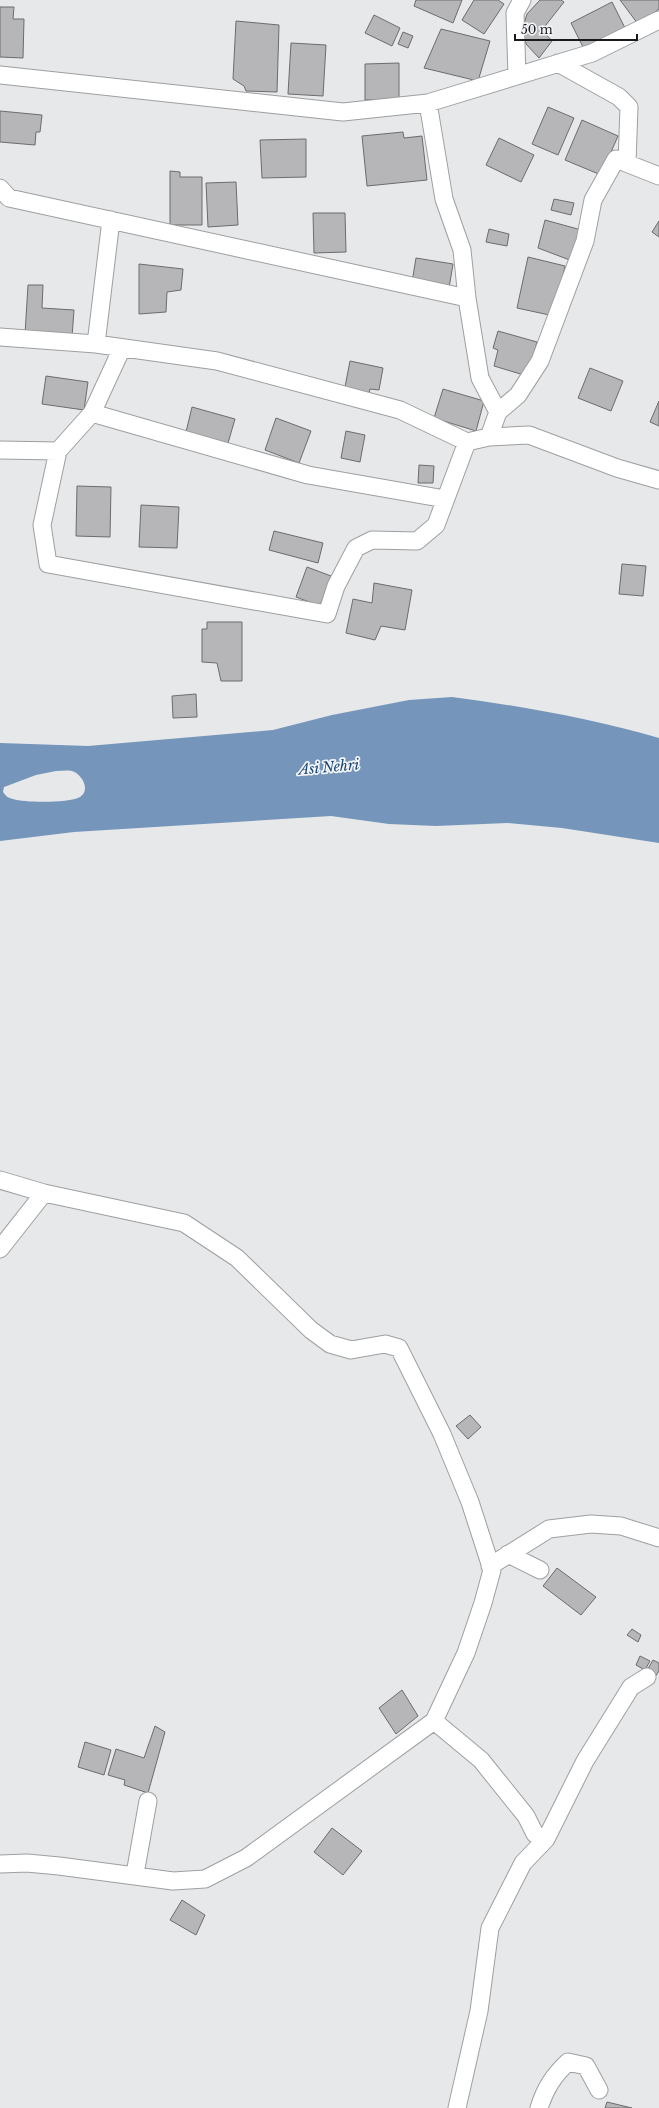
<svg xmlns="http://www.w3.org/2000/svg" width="659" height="2108" viewBox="0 0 659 2108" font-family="'Libre Baskerville',serif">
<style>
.water{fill:#7595ba;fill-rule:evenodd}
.building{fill:#b6b6b9;stroke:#6c6c6f}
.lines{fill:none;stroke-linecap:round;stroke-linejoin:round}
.minor-casing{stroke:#9d9fa1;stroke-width:19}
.minor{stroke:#fff;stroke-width:17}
.labels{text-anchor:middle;stroke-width:3.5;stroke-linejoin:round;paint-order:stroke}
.water-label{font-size:14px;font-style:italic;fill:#164474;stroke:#f3f5f8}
</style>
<rect width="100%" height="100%" fill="#e6e8ea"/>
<!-- water -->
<path class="water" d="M 452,697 C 522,706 592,719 659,738 L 659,843 L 562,828 L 507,823 L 436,826 L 389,824 L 331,816 L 74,832 L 0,841 L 0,743 L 88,746 L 273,730 L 332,715 L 409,700 ZM 56,771 C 61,771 67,770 72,771 C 82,774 91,790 80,797 C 69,803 26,803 13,799 C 8,798 6,796 3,792 L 4,787 L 36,775 Z"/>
<!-- building -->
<path class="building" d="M 416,0 L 462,0 L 453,23 L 414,6 Z
M 474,0 L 498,0 L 504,4 L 484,34 L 462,20 Z
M 540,0 L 561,0 L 564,2 L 542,30 L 552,41 L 539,58 L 526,44 L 522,30 L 527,14 Z
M 620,0 L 659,0 L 659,9 L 638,24 Z
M 612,2 L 626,30 L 585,51 L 571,23 Z
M 0,7 L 14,7 L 13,19 L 24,19 L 23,58 L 0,57 Z
M 374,15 L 400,28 L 392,46 L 365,33 Z
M 236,21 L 279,25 L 277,92 L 246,91 L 244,86 L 233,79 Z
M 441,29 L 490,41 L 478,81 L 424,68 Z
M 403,32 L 413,36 L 408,48 L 398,44 Z
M 291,43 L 326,45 L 323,96 L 288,94 Z
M 399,63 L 399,99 L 365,100 L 365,64 Z
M 548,107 L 574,118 L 558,155 L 532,144 Z
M 0,111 L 42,115 L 40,132 L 36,132 L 35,145 L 0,142 Z
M 582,120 L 618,136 L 601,175 L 565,160 Z
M 403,132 L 404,138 L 422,136 L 427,180 L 367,186 L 362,136 Z
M 499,138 L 534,155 L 521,182 L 486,165 Z
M 306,139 L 306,177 L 262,178 L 260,140 Z
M 170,171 L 180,172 L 180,177 L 202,177 L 202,225 L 170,225 Z
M 236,182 L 238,225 L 208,227 L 206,183 Z
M 554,199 L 574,203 L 571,215 L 551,210 Z
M 313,213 L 345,213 L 346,252 L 314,253 Z
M 545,220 L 585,231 L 575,262 L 538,248 Z
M 659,221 L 659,237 L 652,232 Z
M 489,229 L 509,234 L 507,246 L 486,242 Z
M 528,257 L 565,266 L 554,316 L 517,308 Z
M 416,258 L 453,264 L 449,288 L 412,282 Z
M 139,264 L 183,269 L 181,290 L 167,292 L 166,312 L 139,314 Z
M 28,285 L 43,285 L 42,308 L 74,310 L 72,337 L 25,334 Z
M 498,331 L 537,342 L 527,376 L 494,366 L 498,350 L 493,348 Z
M 350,361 L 383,368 L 379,390 L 370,389 L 368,397 L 344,392 Z
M 590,368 L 623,381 L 611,411 L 578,398 Z
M 46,376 L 88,382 L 84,410 L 42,404 Z
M 443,389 L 484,401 L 476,431 L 434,418 Z
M 659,401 L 659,426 L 650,422 Z
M 192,407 L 235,419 L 228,443 L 186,432 Z
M 276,418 L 311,431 L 299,463 L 265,450 Z
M 346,431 L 365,435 L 360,462 L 341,458 Z
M 419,465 L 434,466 L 433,483 L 418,483 Z
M 77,486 L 111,487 L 110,537 L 76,536 Z
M 141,505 L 179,507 L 177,548 L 139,547 Z
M 274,531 L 323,543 L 318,563 L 269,550 Z
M 622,564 L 646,566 L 643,596 L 619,594 Z
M 307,567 L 331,576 L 320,606 L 296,597 Z
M 374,583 L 412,590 L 405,630 L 381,626 L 375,640 L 346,633 L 353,599 L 372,603 Z
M 207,622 L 242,622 L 242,681 L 221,681 L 217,663 L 202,662 L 202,629 L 207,629 Z
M 196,694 L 197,717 L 173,718 L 172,696 Z
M 470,1415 L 481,1427 L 468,1439 L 456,1426 Z
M 557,1568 L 596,1597 L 581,1615 L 543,1586 Z
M 632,1629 L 641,1635 L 638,1642 L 627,1635 Z
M 640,1656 L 650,1661 L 645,1670 L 636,1665 Z
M 653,1660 L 659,1663 L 659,1671 L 655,1677 L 646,1672 Z
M 402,1690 L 418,1716 L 396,1734 L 379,1708 Z
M 155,1726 L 165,1732 L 148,1793 L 124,1785 L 125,1780 L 108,1775 L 116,1749 L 144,1758 Z
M 85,1742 L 111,1750 L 104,1775 L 78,1767 Z
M 332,1828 L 362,1851 L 343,1875 L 314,1852 Z
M 182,1900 L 205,1915 L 196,1935 L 170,1920 Z
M 607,2102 L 632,2108 L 605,2108 Z"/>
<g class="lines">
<defs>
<path id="minor" d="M 558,63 L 619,97 L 629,107 L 627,163
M 0,75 L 343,112 L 428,103 L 592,53 L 659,20
M 517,76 L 515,13 L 522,0
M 0,188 L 9,198 L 467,298
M 0,337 L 96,344 L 217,361 L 400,410 L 467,442
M 96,344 L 111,220
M 122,348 L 92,413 L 58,451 L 42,525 L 48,564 L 327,614 L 336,586 L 356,548 L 372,540 L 417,541 L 436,525 L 467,442 L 489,437 L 498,412 L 480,378 L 467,298 L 462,250 L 444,199 L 428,103
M 498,412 L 518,395 L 540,361 L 585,241 L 593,200 L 616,159 L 659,176
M 92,413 L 308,475 L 445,499
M 489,437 L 529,435 L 617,468 L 659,480
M 0,450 L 58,451
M 0,1180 L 44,1193 L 184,1223 L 237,1258 L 311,1330 L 330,1344 L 351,1350 L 385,1344 L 399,1348 L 442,1434 L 470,1502 L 492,1570 L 483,1603 L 466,1653 L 434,1721 L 246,1858 L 205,1879 L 173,1881 L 59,1866 L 27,1863 L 0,1864
M 0,1249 L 44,1193
M 508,1554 L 540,1570
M 490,1566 L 549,1529 L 591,1524 L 621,1526 L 659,1538
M 434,1721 L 481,1760 L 526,1816 L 535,1834 L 546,1839 L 523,1863 L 490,1928 L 479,2011 L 457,2108
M 546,1839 L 585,1761 L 631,1687 L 647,1677
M 135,1874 L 148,1801
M 539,2108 C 545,2089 553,2076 568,2062 L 586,2066 L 599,2090"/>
</defs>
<!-- minor casing -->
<use href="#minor" class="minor-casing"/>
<!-- minor -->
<use href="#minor" class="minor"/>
</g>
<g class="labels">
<!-- water labels -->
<g class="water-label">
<text transform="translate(329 767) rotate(-5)" y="5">Asi Nehri</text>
</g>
</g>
<!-- scale -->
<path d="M515 34v6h122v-6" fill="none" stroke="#191a1b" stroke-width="2"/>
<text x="521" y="34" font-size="12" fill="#191a1b" stroke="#f3f5f8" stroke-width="3" paint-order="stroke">50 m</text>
</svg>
